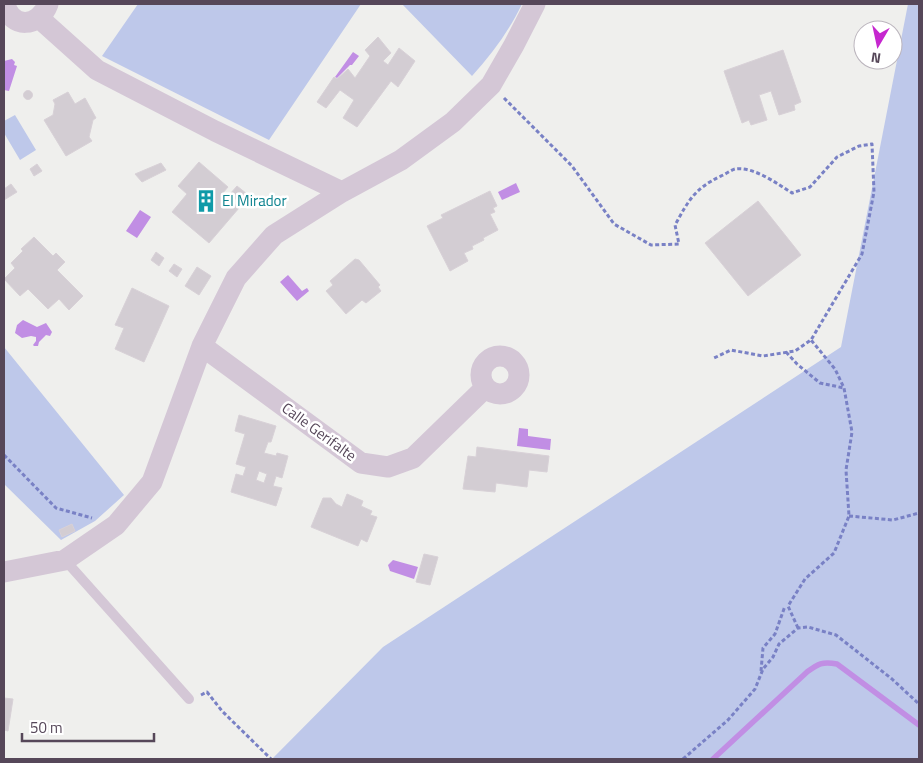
<svg xmlns="http://www.w3.org/2000/svg" width="923" height="763" viewBox="0 0 923 763" font-family="'Titillium Web',sans-serif">
<style>
.green{fill:#bec8ea}
.water{fill:#c18ee4}
.lines{fill:none;stroke-linecap:round;stroke-linejoin:round}
.stream{stroke:#c18ee4;stroke-width:5.5}
.building{fill:#d3cdd3;stroke:#d8d1d7;fill-rule:evenodd}
.path{stroke:#7981c5;stroke-width:3;stroke-dasharray:4 2.5;stroke-linecap:butt}
.lane{stroke:#d4c7d6;stroke-width:10}
.street{stroke:#d4c7d6;stroke-width:21}
.labels{text-anchor:middle;stroke-width:5;stroke-linejoin:round;paint-order:stroke}
.culture-label{font-size:15px;fill:#0d838f;stroke:#fff;text-anchor:start}
.street-label{font-size:15px;fill:#564759;stroke:#fff}
</style>
<rect width="100%" height="100%" fill="#efefed"/>
<!-- green -->
<path class="green" d="M 138,4 L 361,4 L 269,140 L 102,56 Z
M 402,4 L 522,4 C 509,31 492,54 472,76 Z
M 908,4 L 919,4 L 919,759 L 272,759 L 383,647 L 841,347 Z
M 15,115 L 36,150 L 20,160 L 4,133 L 4,121 Z
M 4,347 L 124,495 L 95,521 L 61,540 L 4,484 Z"/>
<!-- water -->
<path class="water" d="M 353,52 L 359,56 L 352,65 L 350,65 L 337,78 L 335,77 Z
M 12,59 L 15,62 L 14,65 L 17,66 L 9,91 L 4,90 L 4,61 Z
M 516,183 L 520,192 L 502,200 L 498,192 Z
M 140,210 L 151,217 L 137,238 L 126,231 Z
M 288,275 L 302,291 L 307,288 L 309,291 L 297,301 L 280,282 Z
M 23,320 L 37,327 L 46,323 L 52,332 L 50,336 L 46,335 L 39,342 L 38,346 L 34,346 L 33,345 L 36,341 L 36,337 L 31,336 L 22,338 L 15,333 L 17,325 Z
M 519,428 L 528,429 L 528,436 L 551,439 L 550,450 L 517,446 Z
M 393,560 L 418,567 L 414,579 L 390,571 L 388,565 Z"/>
<g class="lines">
<!-- stream -->
<path class="stream" d="M 713,759 L 807,672 C 818,664 822,661 837,664 L 919,725"/>
</g>
<!-- building -->
<path class="building" d="M 378,37 L 391,53 L 383,61 L 388,65 L 399,48 L 415,61 L 398,87 L 391,81 L 357,127 L 343,118 L 354,100 L 340,90 L 326,108 L 317,102 L 334,77 L 337,79 L 348,69 L 355,78 L 370,56 L 365,50 Z
M 783,50 L 801,102 L 794,105 L 795,110 L 779,115 L 771,91 L 759,95 L 767,120 L 751,125 L 749,120 L 742,123 L 724,71 Z
M23.5 95a4.5 4.5 0 1 1 9 0a4.5 4.5 0 1 1-9 0Z
M 68,92 L 75,104 L 85,98 L 96,118 L 93,120 L 89,137 L 92,141 L 66,156 L 44,120 L 53,115 L 55,104 L 53,100 Z
M 199,162 L 228,187 L 222,194 L 239,208 L 209,243 L 172,212 L 187,194 L 178,186 Z
M 161,163 L 166,170 L 142,182 L 135,174 Z
M 37,164 L 42,171 L 34,176 L 30,169 Z
M 11,184 L 17,192 L 4,200 L 4,189 Z
M 237,186 L 247,194 L 240,203 L 230,194 Z
M 490,191 L 497,206 L 493,208 L 495,212 L 490,214 L 498,230 L 483,238 L 484,240 L 472,246 L 473,249 L 464,253 L 468,261 L 450,271 L 427,226 L 443,218 L 441,215 Z
M 758,201 L 801,255 L 748,296 L 705,243 Z
M 34,237 L 53,256 L 56,253 L 65,262 L 57,270 L 83,296 L 69,310 L 59,299 L 48,309 L 28,289 L 20,296 L 4,279 L 15,268 L 11,263 L 23,251 L 21,249 Z
M 156,252 L 164,258 L 159,266 L 151,260 Z
M 355,259 L 359,260 L 380,285 L 378,287 L 381,291 L 366,303 L 362,300 L 346,314 L 326,291 L 333,285 L 330,281 Z
M 174,264 L 182,269 L 177,277 L 169,271 Z
M 197,267 L 211,276 L 199,295 L 185,286 Z
M 132,288 L 169,306 L 144,362 L 115,349 L 124,328 L 115,325 Z
M 239,415 L 276,426 L 271,442 L 268,442 L 264,453 L 276,456 L 277,453 L 288,456 L 282,478 L 276,476 L 273,486 L 282,488 L 276,506 L 231,492 L 236,474 L 243,476 L 246,467 L 236,464 L 245,434 L 235,431 ZM 259,471 L 267,474 L 264,483 L 256,480 Z
M 477,447 L 549,456 L 547,472 L 529,470 L 527,487 L 496,483 L 495,492 L 463,489 L 468,456 L 476,457 Z
M 347,494 L 363,501 L 361,506 L 372,511 L 370,515 L 377,517 L 367,542 L 361,539 L 358,546 L 311,527 L 323,498 L 331,498 L 336,504 L 342,507 Z
M 72,524 L 75,531 L 62,537 L 59,530 Z
M 424,554 L 438,557 L 430,585 L 416,582 Z
M 4,698 L 13,699 L 8,731 L 4,730 Z"/>
<g class="lines">
<!-- path -->
<path class="path" d="M 504,98 L 572,166 L 614,224 L 651,245 L 679,244 L 675,225 C 689,200 694,189 721,176 C 726,174 731,170 735,169 C 753,166 778,184 792,193 L 810,187 L 837,157 L 859,146 L 872,144 L 874,192 L 862,254 L 811,340 L 795,351 L 763,356 L 731,350 L 712,359
M 786,352 L 797,364 L 820,383 L 844,388
M 4,455 L 56,508 L 92,518
M 849,516 L 893,520 L 919,513
M 798,628 L 788,606 L 805,579 L 834,553 L 849,516 L 846,470 L 852,432 L 844,388 L 835,369 L 811,340
M 761,671 L 763,648 L 775,634 L 785,606
M 201,695 L 207,692 L 222,711 L 271,759
M 683,759 L 728,720 L 755,689 L 763,669 L 773,657 L 779,644 L 798,628 L 808,627 L 836,635 L 892,679 L 919,704"/>
<!-- lane -->
<path class="lane" d="M 65,560 L 189,699"/>
<!-- street -->
<path class="street" d="M 5,4 C 11,29 39,28 48,4
M 39,18 L 97,70 L 215,131 L 342,192
M 202,346 L 361,463 L 388,467 L 413,458 L 485,388
M481 375a19 19 0 1 1 38 0a19 19 0 1 1-38 0Z
M 4,572 L 65,560 L 116,525 L 152,482 L 202,346 L 236,278 L 274,235 L 342,192 L 401,160 L 453,122 L 491,85 L 514,45 L 535,4"/>
</g>
<!-- icons -->
<defs>
<symbol id="building-bare" viewBox="-9 -9 18 18"><path d="M-4-6H4V6H1V3H-1V6H-4ZM-2.5-4.3h1.7v1.8h-1.7ZM.8-4.3h1.7v1.8H.8ZM-2.5-1h1.7V.8h-1.7ZM.8-1h1.7V.8H.8Z" fill="#0f9aa8" stroke="#fff" stroke-width="2.5" paint-order="stroke"/></symbol>
</defs>
<g fill-rule="evenodd">
<use href="#building-bare" x="190" y="185" width="32" height="32"/>
</g>
<g class="labels">
<!-- culture labels -->
<g class="culture-label">
<text x="222" y="206">El Mirador</text>
</g>
<!-- street labels -->
<g class="street-label">
<text transform="translate(319 432) rotate(36)" y="5">Calle Gerifalte</text>
</g>
</g>
<!-- border -->
<rect width="923" height="763" fill="none" stroke="#564759" stroke-width="10"/>
<!-- north arrow -->
<g transform="translate(878 45) rotate(189)"><circle r="24" fill="#ffffff" stroke="#bbb5bd"/>
<path d="M0-4L9 19L0 12L-9 19Z" fill="#c627cf"/>
<text y="-8" font-size="14" font-weight="bold" text-anchor="middle" fill="#564759">N</text>
</g>
<!-- scale -->
<path d="M22 733v8h132v-8" fill="none" stroke="#564759" stroke-width="2.5"/>
<text x="30" y="733" font-size="15" fill="#564759" stroke="#ffffff" stroke-width="4" paint-order="stroke">50 m</text>
</svg>
